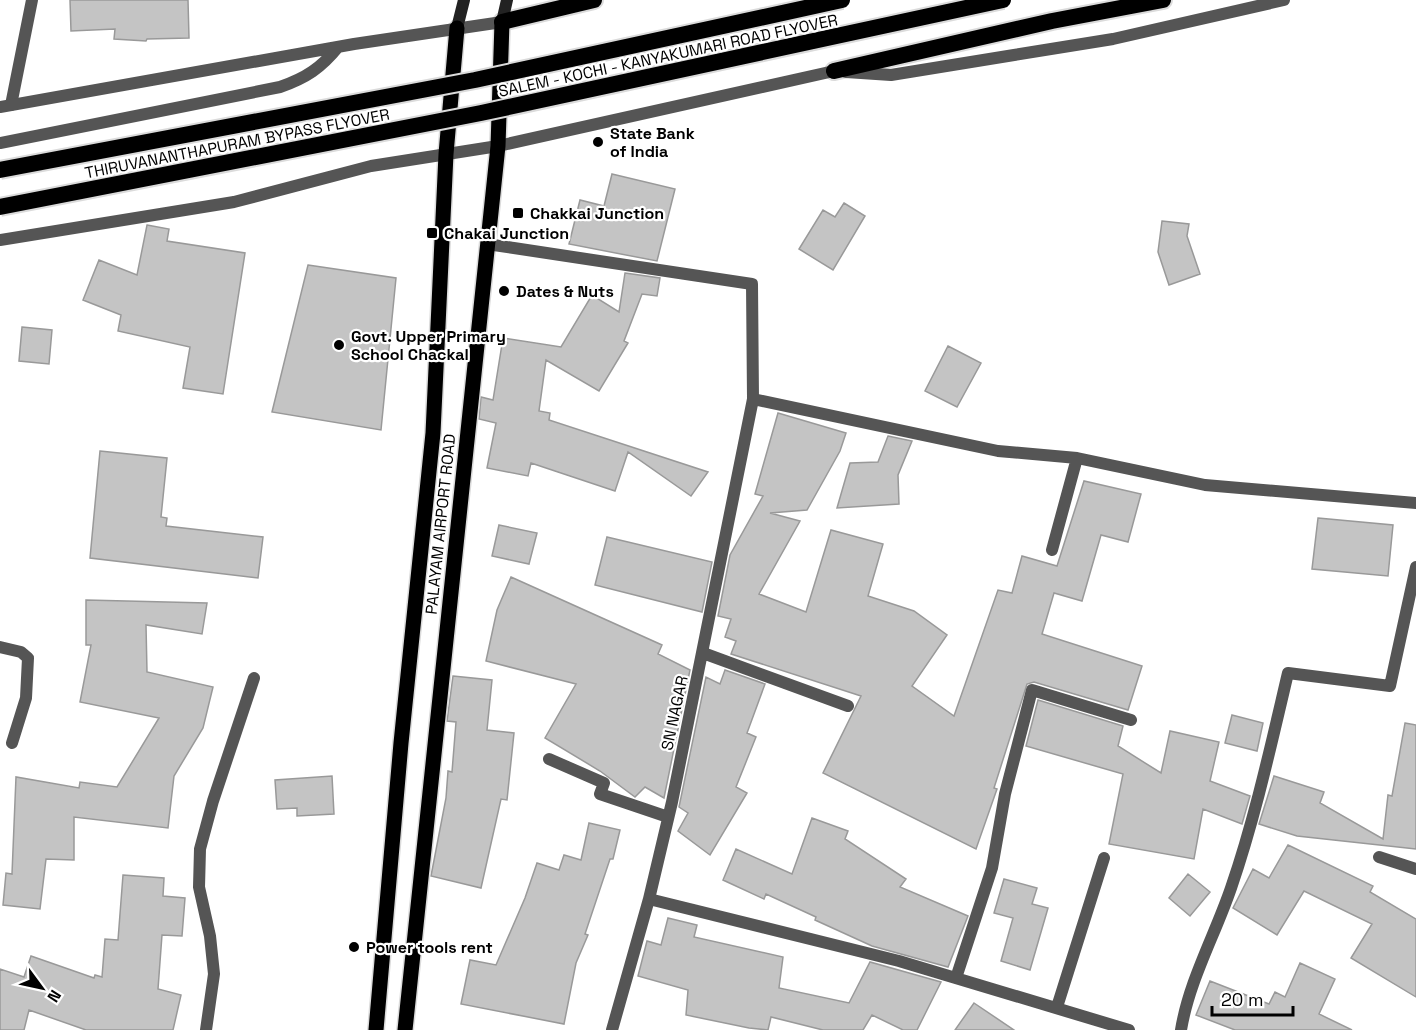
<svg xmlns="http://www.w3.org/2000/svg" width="1416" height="1030" viewBox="0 0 1416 1030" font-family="'Space Grotesk',sans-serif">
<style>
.building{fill:#c4c4c4;stroke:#999;stroke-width:1.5}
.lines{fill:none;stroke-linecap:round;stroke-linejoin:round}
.primary-casing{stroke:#dbdbdb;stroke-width:18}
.trunk-casing{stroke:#dbdbdb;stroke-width:20}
.minor{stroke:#555;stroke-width:12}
.tertiary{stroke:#555;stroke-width:12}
.secondary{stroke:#222;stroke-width:12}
.primary{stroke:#000;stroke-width:15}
.trunk{stroke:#000;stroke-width:16}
.trunk-bridge-casing{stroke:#dbdbdb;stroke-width:20;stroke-linecap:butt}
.trunk-bridge{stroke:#000;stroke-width:16}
.poi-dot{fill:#000;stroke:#fff;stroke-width:2}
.labels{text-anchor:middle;stroke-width:4.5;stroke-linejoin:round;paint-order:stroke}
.street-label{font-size:16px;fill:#000;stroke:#fff}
.poi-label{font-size:16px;font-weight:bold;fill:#000;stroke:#fff;text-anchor:start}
</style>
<rect width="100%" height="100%" fill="#fff"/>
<!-- building -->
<path class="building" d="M 70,0 L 188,0 L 189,38 L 147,39 L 146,41 L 114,39 L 115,29 L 71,31 Z
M 612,174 L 675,189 L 657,261 L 569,244 L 580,200 L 604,206 Z
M 844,203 L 865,216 L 833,270 L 799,249 L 823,210 L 835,217 Z
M 1162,221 L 1189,224 L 1187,236 L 1200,274 L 1169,285 L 1158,252 Z
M 147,225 L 169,229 L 167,241 L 245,253 L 223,394 L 183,388 L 190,347 L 118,331 L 121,315 L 83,300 L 99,260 L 137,275 Z
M 308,265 L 396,278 L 381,430 L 272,412 Z
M 625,273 L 660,278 L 657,296 L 642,294 L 624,341 L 628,343 L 599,391 L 546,360 L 539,411 L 550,413 L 549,420 L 708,472 L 691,496 L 628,452 L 615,491 L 531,463 L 528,476 L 487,468 L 496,423 L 479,419 L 481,397 L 493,400 L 503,338 L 561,347 L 592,295 L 619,312 Z
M 22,327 L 52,330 L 49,364 L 19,361 Z
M 948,346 L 981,363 L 957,407 L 925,391 Z
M 778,413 L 846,433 L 840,451 L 807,510 L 770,513 L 800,521 L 759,594 L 806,612 L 831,530 L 883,544 L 868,596 L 914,611 L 947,635 L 912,686 L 954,716 L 998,590 L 1012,593 L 1022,556 L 1057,566 L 1084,481 L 1141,494 L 1128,542 L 1101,535 L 1082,601 L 1054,593 L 1042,634 L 1142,666 L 1128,710 L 1034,682 L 1027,684 L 994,788 L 997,789 L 976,849 L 823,773 L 861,696 L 731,654 L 736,641 L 725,637 L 731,619 L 718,616 L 730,555 L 763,496 L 755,494 Z
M 888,436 L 912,441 L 898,475 L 899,504 L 837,508 L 850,463 L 878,462 Z
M 100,451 L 167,458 L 161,517 L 167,518 L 166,526 L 263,537 L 258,578 L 90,558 Z
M 1318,518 L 1393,525 L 1388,576 L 1312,569 Z
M 499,525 L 537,533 L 529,564 L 492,556 Z
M 607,537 L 712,562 L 702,612 L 595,585 Z
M 511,577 L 662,645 L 658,654 L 690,670 L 664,798 L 645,787 L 635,797 L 600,771 L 545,738 L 576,684 L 486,661 L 497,610 Z
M 86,600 L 207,603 L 202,634 L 146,625 L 147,672 L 213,687 L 203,728 L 174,776 L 168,828 L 74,817 L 74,860 L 46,859 L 40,909 L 3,905 L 6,873 L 12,874 L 16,777 L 79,788 L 80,782 L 117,787 L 159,718 L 80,702 L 91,645 L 86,645 Z
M 725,670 L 765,684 L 747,733 L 756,737 L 736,787 L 747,793 L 710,855 L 678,831 L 688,813 L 679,807 L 706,677 L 720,684 Z
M 453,676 L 492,680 L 487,730 L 514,733 L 507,800 L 501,799 L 481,888 L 431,876 L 446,798 L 448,771 L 452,772 L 456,722 L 447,721 Z
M 1038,700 L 1123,726 L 1118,746 L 1161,773 L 1170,731 L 1219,742 L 1210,781 L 1250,796 L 1242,824 L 1203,809 L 1194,859 L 1109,844 L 1123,774 L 1026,746 Z
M 1232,715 L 1263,723 L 1257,751 L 1225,743 Z
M 1405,723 L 1416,725 L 1416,849 L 1297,836 L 1259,824 L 1274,776 L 1324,792 L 1320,803 L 1383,839 L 1388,795 L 1392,796 Z
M 332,776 L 334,814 L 297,816 L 297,808 L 277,809 L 275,780 Z
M 812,818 L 848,831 L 845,839 L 906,879 L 900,887 L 968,916 L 948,967 L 872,946 L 815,920 L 816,917 L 766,894 L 764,899 L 723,880 L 736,849 L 792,874 Z
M 589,823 L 620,830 L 613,859 L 610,859 L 585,934 L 588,935 L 576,963 L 564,1024 L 461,1004 L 470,960 L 496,965 L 525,898 L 537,863 L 559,870 L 564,855 L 581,860 Z
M 1288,845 L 1373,886 L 1370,892 L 1416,919 L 1416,997 L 1351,958 L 1372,924 L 1304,891 L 1277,935 L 1233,908 L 1253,869 L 1269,878 Z
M 1188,874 L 1210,892 L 1190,916 L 1169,898 Z
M 123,875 L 164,878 L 163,896 L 185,898 L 182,936 L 162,935 L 158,989 L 181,995 L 173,1030 L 86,1030 L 29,1010 L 24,1030 L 0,1030 L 0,969 L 24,977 L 31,956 L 94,978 L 95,975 L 102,977 L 105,939 L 118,940 Z
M 1004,879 L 1037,888 L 1032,904 L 1048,908 L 1030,970 L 1001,961 L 1013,918 L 994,913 Z
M 668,918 L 697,925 L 694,937 L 783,957 L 779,988 L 849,1003 L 870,962 L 941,982 L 917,1030 L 903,1030 L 872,1015 L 863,1030 L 823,1030 L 771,1017 L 768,1030 L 749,1028 L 686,1015 L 688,990 L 638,976 L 647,941 L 661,945 Z
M 1300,963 L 1335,979 L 1319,1014 L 1352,1030 L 1235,1030 L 1196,1015 L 1210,981 L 1269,1004 L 1275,992 L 1285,997 Z
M 974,1003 L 1014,1030 L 955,1030 Z"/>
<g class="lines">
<defs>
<path id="primary" d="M 376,1030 L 401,743 L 433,433 L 446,154 L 457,28
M 405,1030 L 498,146 L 502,22"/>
<path id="trunk" d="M 502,22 L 594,0
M 834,71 L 1052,21 L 1163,0"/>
</defs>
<!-- primary casing -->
<use href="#primary" class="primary-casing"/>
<!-- trunk casing -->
<use href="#trunk" class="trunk-casing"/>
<!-- minor -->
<path class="minor" d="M 846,72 L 891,75 L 1014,55 L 1113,39 L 1284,0
M 11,105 L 32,0
M 487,244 L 752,284 L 753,399 L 672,802 L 649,899 L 612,1030
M 753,399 L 998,451 L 1077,458 L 1205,485 L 1416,503
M 1052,550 L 1077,458
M 0,647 L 21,652 L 28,658 L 26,698 L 12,743
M 703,653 L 848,706
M 549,759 L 604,783 L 600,794 L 668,817
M 1379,857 L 1416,869
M 649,899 L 899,961 L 1129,1030
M 956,978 L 992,868 L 1005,794 L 1032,690 L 1131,720
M 1057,1007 L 1104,858
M 206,1030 L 214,974 L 210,936 L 199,887 L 200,849 L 213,801 L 254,678
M 1181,1030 C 1189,981 1215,935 1231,888 C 1255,818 1271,745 1288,673 L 1390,686 L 1416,567"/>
<!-- tertiary -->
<path class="tertiary" d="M 0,107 L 354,44 L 502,22
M 0,143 L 280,87 C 306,78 321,68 338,47
M 0,240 L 234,202 L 371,166 L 498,146 L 834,71"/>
<!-- secondary -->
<path class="secondary" d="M 502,22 L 507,0
M 457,28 L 464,0"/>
<!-- primary -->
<use href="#primary" class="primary"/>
<!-- trunk -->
<use href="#trunk" class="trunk"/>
<defs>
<path id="trunk-bridge" d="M 0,170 L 475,80 L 842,0
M 0,207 L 481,113 L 1003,0"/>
</defs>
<!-- trunk-bridge casing -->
<use href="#trunk-bridge" class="trunk-bridge-casing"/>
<!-- trunk-bridge -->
<use href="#trunk-bridge" class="trunk-bridge"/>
</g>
<!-- markers -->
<g class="poi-dot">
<circle cx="598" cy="142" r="6"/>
<rect x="512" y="207" width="12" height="12" rx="3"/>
<rect x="426" y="227" width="12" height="12" rx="3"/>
<circle cx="504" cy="291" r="6"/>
<circle cx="339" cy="345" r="6"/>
<circle cx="354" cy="947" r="6"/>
</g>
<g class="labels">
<!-- street labels -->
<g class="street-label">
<text transform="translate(668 55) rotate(-12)" y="6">SALEM - KOCHI - KANYAKUMARI ROAD FLYOVER</text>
<text transform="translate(237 143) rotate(-11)" y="6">THIRUVANANTHAPURAM BYPASS FLYOVER</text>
<text transform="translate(440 524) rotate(-84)" y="6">PALAYAM AIRPORT ROAD</text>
<text transform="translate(674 713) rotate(-78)" y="6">SN NAGAR</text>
</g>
<!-- poi labels -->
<g class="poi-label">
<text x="610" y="139">State Bank<tspan x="610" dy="18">of India</tspan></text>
<text x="530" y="219">Chakkai Junction</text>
<text x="444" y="239">Chakai Junction</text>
<text x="516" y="297">Dates &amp; Nuts</text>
<text x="351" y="342">Govt. Upper Primary<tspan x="351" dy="18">School Chackal</tspan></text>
<text x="366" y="953">Power tools rent</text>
</g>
</g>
<!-- north arrow -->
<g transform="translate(42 988) rotate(123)" stroke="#ffffff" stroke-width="4.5" paint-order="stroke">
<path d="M0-4.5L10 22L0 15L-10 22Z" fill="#000000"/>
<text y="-9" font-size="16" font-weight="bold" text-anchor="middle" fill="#000000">N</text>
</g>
<!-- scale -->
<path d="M1212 1006v9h81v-9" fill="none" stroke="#000000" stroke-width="3"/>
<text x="1221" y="1006" font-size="18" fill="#000000" stroke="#ffffff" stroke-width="4.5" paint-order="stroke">20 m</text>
</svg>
